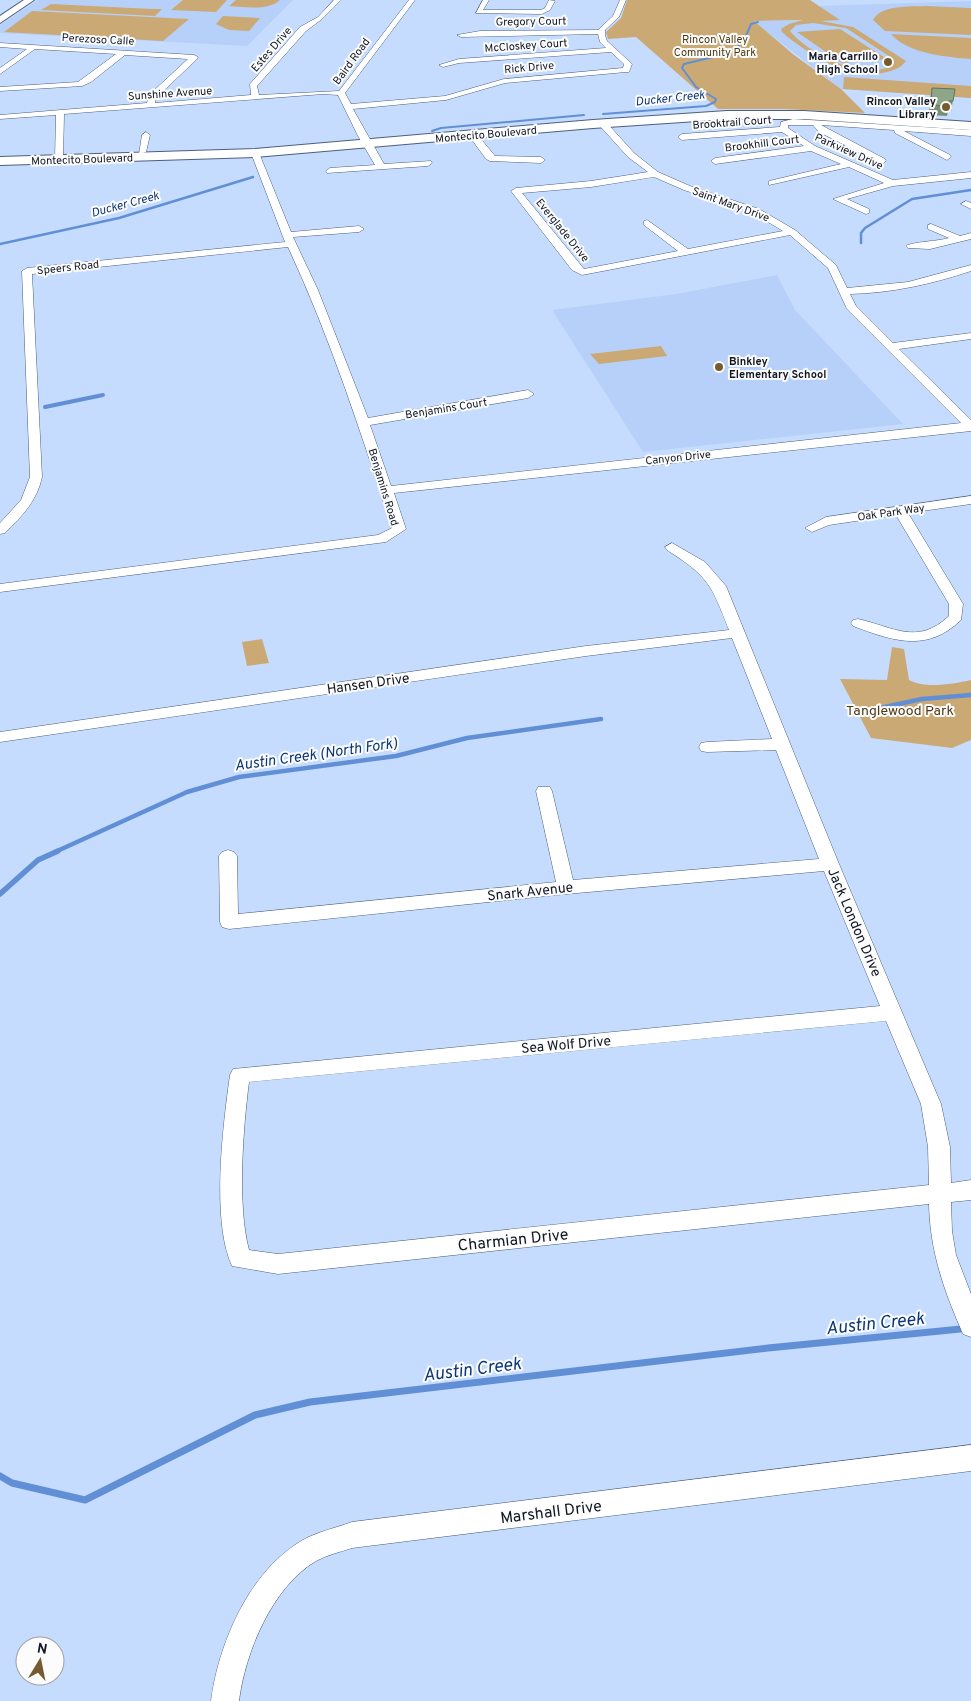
<svg xmlns="http://www.w3.org/2000/svg" width="971" height="1701" viewBox="0 0 971 1701" font-family="Overpass,sans-serif">
<style>
.built{fill:#b6d0f9}
.green{fill:#caa975;fill-rule:evenodd}
.lines{fill:none;stroke-linecap:round;stroke-linejoin:round}
.stream-far5{stroke:#618fd6;stroke-width:2}
.stream-far4{stroke:#618fd6;stroke-width:2.5}
.stream-far3{stroke:#618fd6;stroke-width:4}
.stream-far2{stroke:#618fd6;stroke-width:4.5}
.stream-far1{stroke:#618fd6;stroke-width:5.5}
.stream{stroke:#618fd6;stroke-width:7}
.minor-casing{stroke:#4c5f7c;stroke-width:1}
.tertiary-casing{stroke:#4c5f7c;stroke-width:2}
.secondary-casing{stroke:#4c5f7c;stroke-width:2}
.minor{fill:#fff;fill-rule:evenodd}
.tertiary{fill:#fff;fill-rule:evenodd}
.secondary{fill:#fff;fill-rule:evenodd}
.wall{fill:#798f74}
.building{fill:#8da687;stroke:#63745e}
.poi-dot{fill:#765b2e;stroke:#fcfcfc;stroke-width:2}
.labels{text-anchor:middle;stroke-width:4;stroke-linejoin:round;paint-order:stroke}
.far-street-label{font-size:11px;fill:#101723;stroke:#fcfcfc}
.far-park-label{font-size:11px;fill:#4d3914;stroke:#fcfcfc}
.far-poi-label{font-size:11px;font-weight:bold;fill:#101723;stroke:#fcfcfc;text-anchor:end}
.far-water-label{font-size:12px;font-style:italic;fill:#0d3878;stroke:#fcfcfc}
.street-label{font-size:14px;fill:#101723;stroke:#fcfcfc}
.park-label{font-size:14px;fill:#4d3914;stroke:#fcfcfc}
.water-label{font-size:15px;font-style:italic;fill:#0d3878;stroke:#fcfcfc}
.near-street-label{font-size:16px;fill:#101723;stroke:#fcfcfc}
.near-water-label{font-size:18px;font-style:italic;fill:#0d3878;stroke:#fcfcfc}
</style>
<rect width="100%" height="100%" fill="#c6dcff"/>
<!-- built -->
<path class="built" d="M 38,0 L 293,0 L 247,46 L 0,33 L 0,25 Z
M 971,1 L 971,98 L 841,89 L 753,21 L 839,20 L 819,6 Z
M 777,275 L 795,310 L 903,424 L 643,452 L 552,310 L 676,294 Z"/>
<!-- green -->
<path class="green" d="M 183,0 L 227,0 L 216,12 L 171,10 Z
M 236,0 L 280,0 C 268,11 245,7 229,6 Z
M 627,0 L 810,0 L 840,20 L 821,21 L 853,27 L 906,61 C 904,63 902,66 898,68 C 859,87 811,57 782,32 L 781,29 L 789,24 L 803,20 L 754,21 L 794,55 L 841,89 L 865,113 L 783,109 L 718,109 L 636,37 L 608,39 L 606,32 L 621,18 ZM 813,23 L 846,28 L 892,58 L 894,63 C 868,85 807,53 790,31 L 796,25 Z
M 51,4 L 152,9 L 162,9 L 155,16 L 41,10 Z
M 926,6 L 971,8 L 971,35 L 885,31 L 873,20 C 882,4 911,7 926,6 Z
M 32,11 L 189,19 L 163,41 L 4,32 Z
M 223,16 L 260,18 L 249,31 L 229,30 L 216,24 Z
M 840,29 L 887,59 L 842,63 L 797,32 Z
M 891,34 L 971,38 L 971,59 C 947,57 908,54 891,34 Z
M 844,77 L 971,86 L 971,98 L 843,89 Z
M 661,346 L 667,356 L 599,364 L 590,354 Z
M 262,639 L 269,663 L 247,666 L 242,642 Z
M 892,647 L 904,649 L 909,680 C 926,689 952,684 971,680 L 971,740 L 952,748 L 871,738 L 840,679 L 887,680 Z"/>
<g class="lines">
<!-- stream-far5 -->
<path class="stream-far5" d="M 734,50 L 739,48 L 739,44 L 746,36 L 751,24 L 758,22
M 603,114 L 706,106 L 715,102 L 716,99 L 696,87 L 682,68 L 684,64 L 713,57 L 723,52
M 432,131 L 441,128 L 584,115"/>
<!-- stream-far4 -->
<path class="stream-far4" d="M 861,243 L 861,233 L 865,228 L 912,199 L 971,190
M 0,244 L 119,218 L 253,177"/>
<!-- stream-far3 -->
<path class="stream-far3" d="M 45,407 L 103,395"/>
<!-- stream-far2 -->
<path class="stream-far2" d="M 866,711 L 922,699 L 971,695
M 55,852 L 187,792 L 239,777 L 396,756 L 467,738 L 601,719"/>
<!-- stream-far1 -->
<path class="stream-far1" d="M 0,894 L 38,860 L 58,851"/>
<!-- stream -->
<path class="stream" d="M 0,1476 L 12,1483 L 85,1500 L 255,1415 L 310,1402 L 768,1348 L 971,1328"/>
<defs>
<path id="minor" d="M 334,0 L 341,0 L 322,19 L 306,31 L 257,86 L 259,95 L 339,91 L 409,0 L 415,0 L 345,93 L 351,104 L 445,96 L 504,79 L 623,68 L 624,64 L 611,52 L 459,63 L 443,67 L 439,65 L 459,59 L 606,48 L 600,42 L 598,34 L 461,37 L 457,35 L 480,31 L 598,30 L 613,16 L 620,0 L 626,0 L 619,17 L 605,30 L 605,35 L 607,41 L 632,64 L 629,72 L 626,72 L 505,83 L 446,100 L 353,109 L 384,164 L 431,161 L 432,163 L 428,166 L 327,173 L 326,171 L 330,168 L 375,165 L 358,136 L 338,95 L 323,94 L 64,114 L 63,159 L 59,162 L 55,159 L 56,115 L 0,119 L 0,115 L 147,103 L 149,95 L 188,59 L 125,55 L 91,82 L 82,86 L 0,91 L 0,87 L 78,82 L 116,54 L 35,49 L 0,74 L 0,68 L 27,49 L 0,47 L 0,43 L 194,55 L 198,57 L 197,59 L 156,98 L 155,103 L 251,95 L 250,84 L 300,27 L 318,17 Z
M 483,0 L 489,0 L 483,10 L 541,10 L 545,8 L 549,0 L 555,1 L 550,10 L 542,14 L 476,13 Z
M 793,119 L 971,130 L 971,136 L 904,131 L 950,155 L 951,157 L 947,160 L 895,133 L 894,130 L 821,125 L 885,159 L 886,161 L 882,164 L 819,132 L 813,125 L 788,125 L 788,128 L 815,146 L 893,180 L 971,172 L 971,178 L 893,186 L 847,199 L 869,209 L 869,213 L 866,214 L 833,199 L 884,183 L 849,167 L 769,185 L 769,181 L 841,164 L 811,151 L 715,164 L 711,161 L 715,158 L 804,146 L 782,132 L 682,140 L 678,137 L 682,134 L 780,127 L 781,122 Z
M 600,122 L 606,122 L 634,153 L 658,172 L 690,186 L 759,209 L 795,230 L 836,265 L 847,288 L 908,282 L 971,265 L 971,271 C 932,284 892,293 850,294 L 856,306 L 893,343 L 971,333 L 971,339 L 899,349 L 971,420 L 971,431 L 394,493 L 406,529 L 386,542 L 0,592 L 0,584 L 378,535 L 392,528 C 361,433 330,337 288,247 L 32,274 L 42,477 C 37,501 22,516 5,533 L 0,534 L 0,523 L 21,500 L 30,477 L 22,271 L 27,268 L 285,242 L 251,153 L 255,150 L 259,153 L 291,232 L 359,226 L 364,229 L 359,232 L 293,237 L 318,290 L 368,418 L 528,390 L 534,394 L 528,398 L 370,425 L 391,486 L 961,423 L 847,309 L 828,268 L 790,235 L 582,275 L 572,270 L 511,191 L 516,188 L 591,181 L 648,172 L 628,157 L 600,126 ZM 654,177 L 684,190 L 753,213 L 783,231 L 688,249 L 647,220 L 644,221 L 644,225 L 678,251 L 584,269 L 522,193 L 591,187 Z
M 146,132 L 150,135 L 146,152 L 139,154 L 142,135 Z
M 470,133 L 476,133 L 495,156 L 541,157 L 545,160 L 541,163 L 490,161 L 486,159 L 470,137 Z
M 966,201 L 971,203 L 971,209 L 961,204 Z
M 931,224 L 960,236 L 971,233 L 971,239 L 930,249 L 908,248 L 906,246 C 911,242 940,241 949,238 L 928,229 L 928,225 Z
M 971,496 L 971,504 L 908,513 L 963,604 L 961,620 C 927,653 893,641 853,626 L 851,623 L 853,620 L 858,619 C 894,627 917,646 949,616 L 949,604 L 896,515 L 829,525 L 812,532 L 805,528 L 826,517 Z
M 672,543 L 705,562 L 726,586 L 839,864 L 941,1104 L 950,1147 L 951,1183 L 971,1180 L 971,1200 L 951,1202 L 952,1231 L 956,1255 L 971,1294 L 971,1337 L 963,1334 C 944,1291 930,1251 929,1204 L 278,1274 L 232,1266 C 211,1221 223,1125 230,1075 L 233,1069 L 880,1006 L 824,871 L 566,894 L 229,929 L 222,927 L 220,922 L 219,856 L 222,852 L 228,850 L 234,852 L 237,856 L 238,914 L 556,882 L 536,791 L 538,787 L 550,787 L 552,791 L 573,880 L 819,859 L 776,750 L 707,752 L 701,751 L 699,747 L 701,743 L 707,742 L 772,739 L 732,638 L 586,656 L 0,742 L 0,732 L 586,646 L 729,630 C 711,584 709,577 667,550 L 665,547 ZM 886,1021 L 921,1104 L 928,1147 L 929,1185 L 278,1254 L 249,1250 C 237,1205 243,1129 249,1082 Z
M 971,1445 L 971,1471 L 352,1548 C 340,1552 327,1555 316,1561 C 272,1587 245,1653 239,1701 L 211,1701 C 218,1646 247,1577 295,1545 C 311,1533 333,1529 352,1522 Z"/>
<path id="tertiary" d="M 24,0 L 34,0 L 0,23 L 0,16 Z"/>
<path id="secondary" d="M 727,111 L 804,111 L 971,122 L 971,130 L 804,119 L 727,119 L 593,128 L 255,157 L 0,165 L 0,157 L 255,149 L 593,120 Z"/>
</defs>
<!-- minor casing -->
<use href="#minor" class="minor-casing"/>
<!-- tertiary casing -->
<use href="#tertiary" class="tertiary-casing"/>
<!-- secondary casing -->
<use href="#secondary" class="secondary-casing"/>
<!-- minor -->
<use href="#minor" class="minor"/>
<!-- tertiary -->
<use href="#tertiary" class="tertiary"/>
<!-- secondary -->
<use href="#secondary" class="secondary"/>
</g>
<!-- wall -->
<path class="wall" d="M 932,88 L 955,89 L 951,111 L 948,111 L 947,116 L 929,115 L 930,98 Z"/>
<!-- building -->
<path class="building" d="M 932,88 L 955,89 L 953,101 L 949,101 L 949,106 L 931,105 Z"/>
<!-- markers -->
<g class="poi-dot">
<circle cx="888" cy="62" r="5"/>
<circle cx="946" cy="107" r="5"/>
<circle cx="719" cy="367" r="5"/>
</g>
<g class="labels">
<!-- far-street labels -->
<g class="far-street-label">
<text transform="translate(531 21) rotate(-1)" y="4">Gregory Court</text>
<text transform="translate(98 39) rotate(3)" y="4">Perezoso Calle</text>
<text transform="translate(526 45) rotate(-4)" y="4">McCloskey Court</text>
<text transform="translate(271 49) rotate(-49)" y="4">Estes Drive</text>
<text transform="translate(351 61) rotate(-54)" y="4">Baird Road</text>
<text transform="translate(529 67) rotate(-5)" y="4">Rick Drive</text>
<text transform="translate(170 93) rotate(-4)" y="4">Sunshine Avenue</text>
<text transform="translate(732 122) rotate(-4)" y="4">Brooktrail Court</text>
<text transform="translate(486 134) rotate(-5)" y="4">Montecito Boulevard</text>
<text transform="translate(762 143) rotate(-7)" y="4">Brookhill Court</text>
<text transform="translate(849 151) rotate(24)" y="4">Parkview Drive</text>
<text transform="translate(82 159) rotate(-2)" y="4">Montecito Boulevard</text>
<text transform="translate(731 204) rotate(20)" y="4">Saint Mary Drive</text>
<text transform="translate(563 230) rotate(51)" y="4">Everglade Drive</text>
<text transform="translate(68 267) rotate(-6)" y="4">Speers Road</text>
<text transform="translate(446 408) rotate(-9)" y="4">Benjamins Court</text>
<text transform="translate(678 457) rotate(-6)" y="4">Canyon Drive</text>
<text transform="translate(384 487) rotate(73)" y="4">Benjamins Road</text>
<text transform="translate(891 512) rotate(-8)" y="4">Oak Park Way</text>
</g>
<!-- far-park labels -->
<g class="far-park-label">
<text x="715" y="43">Rincon Valley<tspan x="715" dy="13">Community Park</tspan></text>
</g>
<!-- far-poi labels -->
<g class="far-poi-label">
<text x="878" y="60">Maria Carrillo<tspan x="878" dy="13">High School</tspan></text>
<text x="936" y="105">Rincon Valley<tspan x="936" dy="13">Library</tspan></text>
<text x="729" y="365" text-anchor="start">Binkley<tspan x="729" dy="13">Elementary School</tspan></text>
</g>
<!-- far-water labels -->
<g class="far-water-label">
<text transform="translate(670 98) rotate(-6)" y="4">Ducker Creek</text>
<text transform="translate(125 204) rotate(-15)" y="4">Ducker Creek</text>
</g>
<!-- street labels -->
<g class="street-label">
<text transform="translate(368 683) rotate(-8)" y="5">Hansen Drive</text>
<text transform="translate(530 891) rotate(-6)" y="5">Snark Avenue</text>
<text transform="translate(855 922) rotate(67)" y="5">Jack London Drive</text>
<text transform="translate(566 1044) rotate(-5)" y="5">Sea Wolf Drive</text>
</g>
<!-- park labels -->
<g class="park-label">
<text x="900" y="715">Tanglewood Park</text>
</g>
<!-- water labels -->
<g class="water-label">
<text transform="translate(316 754) rotate(-8)" y="5">Austin Creek (North Fork)</text>
</g>
<!-- near-street labels -->
<g class="near-street-label">
<text transform="translate(513 1239) rotate(-6)" y="6">Charmian Drive</text>
<text transform="translate(551 1511) rotate(-7)" y="6">Marshall Drive</text>
</g>
<!-- near-water labels -->
<g class="near-water-label">
<text transform="translate(875 1323) rotate(-6)" y="6">Austin Creek</text>
<text transform="translate(472 1369) rotate(-7)" y="6">Austin Creek</text>
</g>
</g>
<!-- north arrow -->
<g transform="translate(40 1661) rotate(10)"><circle r="24" fill="#fcfcfc" stroke="#9ea0a5"/>
<path d="M0-4L9 19L0 12L-9 19Z" fill="#765b2e"/>
<text y="-8" font-size="14" font-weight="bold" text-anchor="middle" fill="#101723">N</text>
</g>
</svg>
